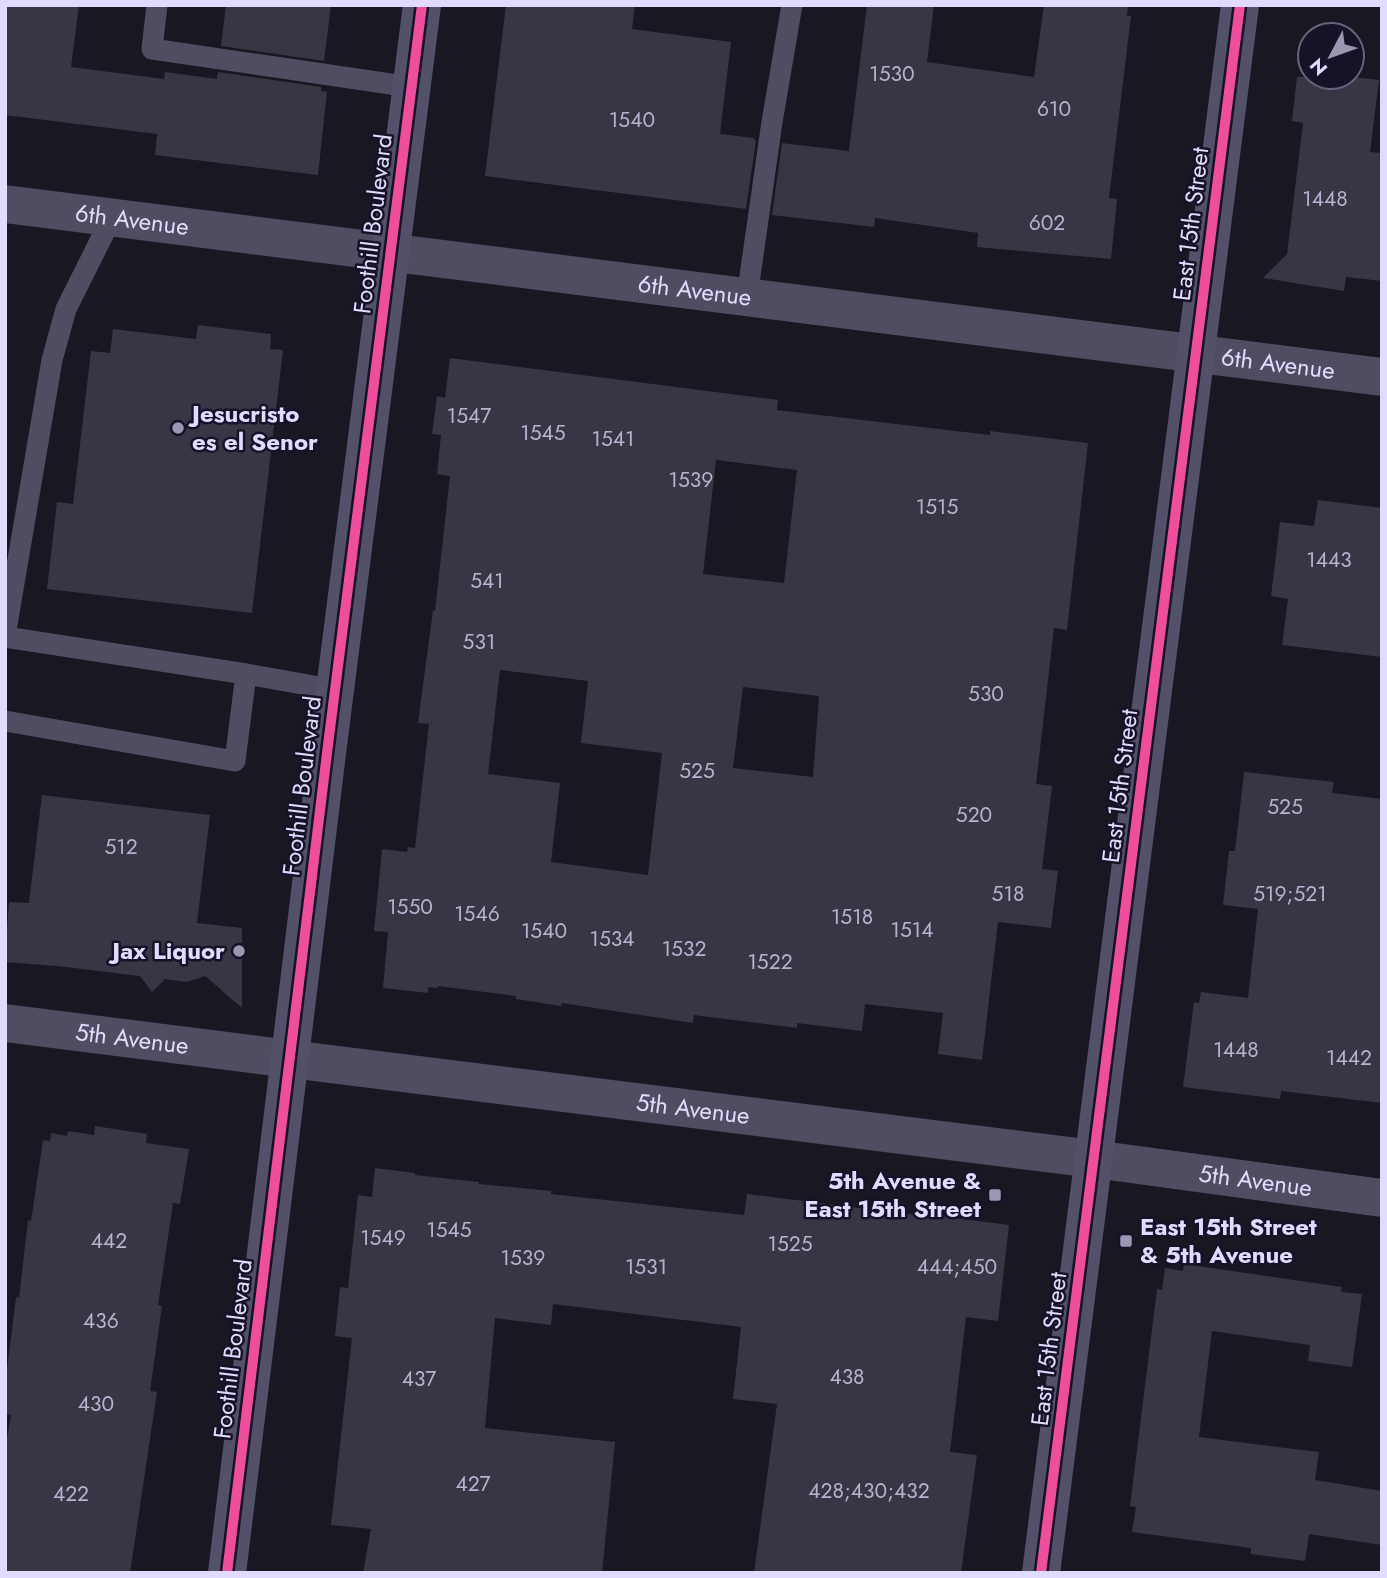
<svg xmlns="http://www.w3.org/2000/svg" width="1387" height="1578" viewBox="0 0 1387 1578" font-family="Jost,sans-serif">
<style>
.building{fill:#393544;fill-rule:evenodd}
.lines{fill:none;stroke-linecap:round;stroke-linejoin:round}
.service{stroke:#504d63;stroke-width:21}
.minor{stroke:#504d63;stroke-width:38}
.tertiary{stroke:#504d63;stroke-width:38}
.secondary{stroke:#535069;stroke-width:38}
.cycleway-casing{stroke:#171228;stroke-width:15}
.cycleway{stroke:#ef4d9e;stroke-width:10}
.poi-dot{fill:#9b96b1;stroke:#171228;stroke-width:2.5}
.labels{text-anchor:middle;stroke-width:5;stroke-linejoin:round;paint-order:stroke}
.number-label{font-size:21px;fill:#b7b2cf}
.street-label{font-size:24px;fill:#e1dbfd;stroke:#171228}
.poi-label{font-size:24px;font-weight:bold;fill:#e1dbfd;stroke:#171228;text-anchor:start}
</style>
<rect width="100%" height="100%" fill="#1a1723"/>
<!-- building -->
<path class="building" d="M 5,5 L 79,5 L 71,67 L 164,79 L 165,72 L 217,79 L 218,72 L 321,87 L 321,91 L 327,92 L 318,175 L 155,155 L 157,134 L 5,115 Z
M 226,5 L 331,5 L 324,61 L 221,46 Z
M 506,5 L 635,5 L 632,29 L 731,42 L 720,134 L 754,138 L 754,140 L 756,140 L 746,209 L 485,176 Z
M 867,5 L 934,5 L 927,62 L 1034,77 L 1044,5 L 1128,5 L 1127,16 L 1131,16 L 1109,198 L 1117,199 L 1111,259 L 977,247 L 978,233 L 875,218 L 874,227 L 772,215 L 782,143 L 849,151 Z
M 1297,77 L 1351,77 L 1379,80 L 1370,152 L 1382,153 L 1382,281 L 1346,277 L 1344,291 L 1263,278 L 1287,254 L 1303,123 L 1292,121 Z
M 198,325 L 271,334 L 270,349 L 283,350 L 252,613 L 47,589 L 57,502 L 73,504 L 91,351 L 110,353 L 113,329 L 196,339 Z
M 450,358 L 778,400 L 777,410 L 990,435 L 990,431 L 1088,443 L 1067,630 L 1054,628 L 1036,784 L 1052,786 L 1042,869 L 1058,871 L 1051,928 L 998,922 L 982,1060 L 938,1054 L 943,1013 L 865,1004 L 862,1031 L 797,1023 L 797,1028 L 694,1015 L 693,1023 L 562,1003 L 561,1006 L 516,999 L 516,996 L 438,986 L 438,988 L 428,987 L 428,993 L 383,988 L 388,932 L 374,931 L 382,849 L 407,852 L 408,847 L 415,848 L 429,724 L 418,723 L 433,610 L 435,611 L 450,476 L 437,474 L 441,435 L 432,434 L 437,396 L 445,398 ZM 716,460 L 797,470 L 784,583 L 703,574 ZM 500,670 L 588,681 L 581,743 L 662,753 L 648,875 L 551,862 L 560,783 L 488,774 ZM 743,687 L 819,696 L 813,777 L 733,768 Z
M 1318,500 L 1382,508 L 1382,657 L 1282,645 L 1288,599 L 1271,596 L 1280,522 L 1314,526 Z
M 1244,772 L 1334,782 L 1332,793 L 1382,799 L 1382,1103 L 1281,1091 L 1280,1099 L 1183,1087 L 1194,1002 L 1199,1003 L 1201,992 L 1248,998 L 1258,909 L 1223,905 L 1229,851 L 1235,851 Z
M 42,795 L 210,815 L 197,923 L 242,928 L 242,1008 L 205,976 L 187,982 L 165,979 L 152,992 L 140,976 L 57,966 L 5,962 L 9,902 L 29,903 Z
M 95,1126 L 147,1134 L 146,1143 L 189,1149 L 180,1204 L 173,1203 L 158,1305 L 162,1306 L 150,1391 L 157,1392 L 130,1573 L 5,1573 L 5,1451 L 11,1415 L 5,1414 L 5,1385 L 16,1297 L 19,1298 L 28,1220 L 31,1221 L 43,1140 L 50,1141 L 51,1133 L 67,1136 L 68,1131 L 94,1135 Z
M 375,1168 L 415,1173 L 415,1175 L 479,1182 L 479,1184 L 551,1191 L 551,1194 L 744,1215 L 747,1194 L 916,1215 L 916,1213 L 1009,1225 L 998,1321 L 966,1317 L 950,1452 L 977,1455 L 961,1573 L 754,1573 L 777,1404 L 733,1399 L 741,1327 L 553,1304 L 551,1325 L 495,1318 L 485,1428 L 615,1442 L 602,1573 L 363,1573 L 371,1529 L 331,1525 L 352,1338 L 335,1336 L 340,1287 L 348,1288 L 358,1195 L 372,1197 Z
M 1184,1264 L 1342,1287 L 1341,1292 L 1362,1294 L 1352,1367 L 1308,1361 L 1310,1345 L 1212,1331 L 1199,1437 L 1319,1452 L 1315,1480 L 1382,1491 L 1382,1545 L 1309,1534 L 1305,1561 L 1251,1554 L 1251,1548 L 1132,1532 L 1136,1507 L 1130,1506 L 1157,1289 L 1162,1290 L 1165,1268 L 1183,1271 Z"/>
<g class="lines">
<!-- service -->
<path class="service" d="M 157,5 L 152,49 L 411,87
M 747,297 L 772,122 L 792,5
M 5,636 L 52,360 L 66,309 L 112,217
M 5,637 L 246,674
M 5,721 L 235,761 L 246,674 L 336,690"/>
<!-- minor -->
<g class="minor">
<path id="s1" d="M 5,204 L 1382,377"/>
<path id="s2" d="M 5,1023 L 290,1059"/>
</g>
<!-- tertiary -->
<path class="tertiary" id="s3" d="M 290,1059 L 1094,1159 L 1382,1198"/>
<!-- secondary -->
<path class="secondary" d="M 227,1573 L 328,745 L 422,5
M 1041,1573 L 1240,5"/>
<defs>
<path id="cycleway" d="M 227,1573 L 328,745 L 422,5
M 1041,1573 L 1240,5"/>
</defs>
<!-- cycleway casing -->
<use href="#cycleway" class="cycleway-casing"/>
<!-- cycleway -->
<use href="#cycleway" class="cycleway"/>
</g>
<!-- markers -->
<g class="poi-dot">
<circle cx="178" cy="428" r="7"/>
<circle cx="239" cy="951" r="7"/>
<rect x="988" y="1188" width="14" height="14" rx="3.5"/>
<rect x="1119" y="1234" width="14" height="14" rx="3.5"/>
</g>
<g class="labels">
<!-- number labels -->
<g class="number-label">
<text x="892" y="81">1530</text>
<text x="1054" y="116">610</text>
<text x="632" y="127">1540</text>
<text x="1325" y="206">1448</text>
<text x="1047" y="230">602</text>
<text x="469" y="423">1547</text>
<text x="543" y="440">1545</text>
<text x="613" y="446">1541</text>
<text x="691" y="487">1539</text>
<text x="937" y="514">1515</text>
<text x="1329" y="567">1443</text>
<text x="487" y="588">541</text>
<text x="479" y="649">531</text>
<text x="986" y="701">530</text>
<text x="697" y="778">525</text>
<text x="1285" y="814">525</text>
<text x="974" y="822">520</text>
<text x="121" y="854">512</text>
<text x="1008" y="901">518</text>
<text x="1290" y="901">519;521</text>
<text x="410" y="914">1550</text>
<text x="477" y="921">1546</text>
<text x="852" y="924">1518</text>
<text x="912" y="937">1514</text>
<text x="544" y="938">1540</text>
<text x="612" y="946">1534</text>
<text x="684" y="956">1532</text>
<text x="770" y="969">1522</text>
<text x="1236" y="1057">1448</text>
<text x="1349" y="1065">1442</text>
<text x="449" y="1237">1545</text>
<text x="383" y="1245">1549</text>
<text x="109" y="1248">442</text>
<text x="790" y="1251">1525</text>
<text x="523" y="1265">1539</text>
<text x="646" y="1274">1531</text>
<text x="957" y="1274">444;450</text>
<text x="101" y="1328">436</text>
<text x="847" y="1384">438</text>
<text x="419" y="1386">437</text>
<text x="96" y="1411">430</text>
<text x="473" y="1491">427</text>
<text x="869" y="1498">428;430;432</text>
<text x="71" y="1501">422</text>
</g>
<!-- street labels -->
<g class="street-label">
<text dy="8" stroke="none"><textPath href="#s1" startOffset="128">6th Avenue</textPath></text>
<text transform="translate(373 224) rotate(-83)" y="8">Foothill Boulevard</text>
<text transform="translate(1191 224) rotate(-83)" y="8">East 15th Street</text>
<text dy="8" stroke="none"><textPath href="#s1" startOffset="695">6th Avenue</textPath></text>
<text dy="8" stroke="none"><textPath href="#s1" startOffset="1283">6th Avenue</textPath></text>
<text transform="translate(302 786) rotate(-83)" y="8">Foothill Boulevard</text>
<text transform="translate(1120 786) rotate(-83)" y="8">East 15th Street</text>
<text dy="8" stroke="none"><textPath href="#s2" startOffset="128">5th Avenue</textPath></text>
<text dy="8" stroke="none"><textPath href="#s3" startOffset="406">5th Avenue</textPath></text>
<text dy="8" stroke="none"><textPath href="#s3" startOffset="973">5th Avenue</textPath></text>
<text transform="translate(233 1349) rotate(-83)" y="8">Foothill Boulevard</text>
<text transform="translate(1049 1349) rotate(-83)" y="8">East 15th Street</text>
</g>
<!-- poi labels -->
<g class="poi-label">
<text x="192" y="422">Jesucristo<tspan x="192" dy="28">es el Senor</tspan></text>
<text x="225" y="959" text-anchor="end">Jax Liquor</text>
<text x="981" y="1189" text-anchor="end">5th Avenue &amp;<tspan x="981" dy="28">East 15th Street</tspan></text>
<text x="1140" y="1235">East 15th Street<tspan x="1140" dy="28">&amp; 5th Avenue</tspan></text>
</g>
</g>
<!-- border -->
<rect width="1387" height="1578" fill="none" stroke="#e1dbfd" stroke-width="14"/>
<!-- north arrow -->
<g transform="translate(1331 56) rotate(229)"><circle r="33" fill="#171228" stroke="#68627d" stroke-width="2"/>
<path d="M0-5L12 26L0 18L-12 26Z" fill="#9b96b1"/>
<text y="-10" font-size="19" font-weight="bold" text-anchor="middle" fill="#e1dbfd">N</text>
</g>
</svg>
